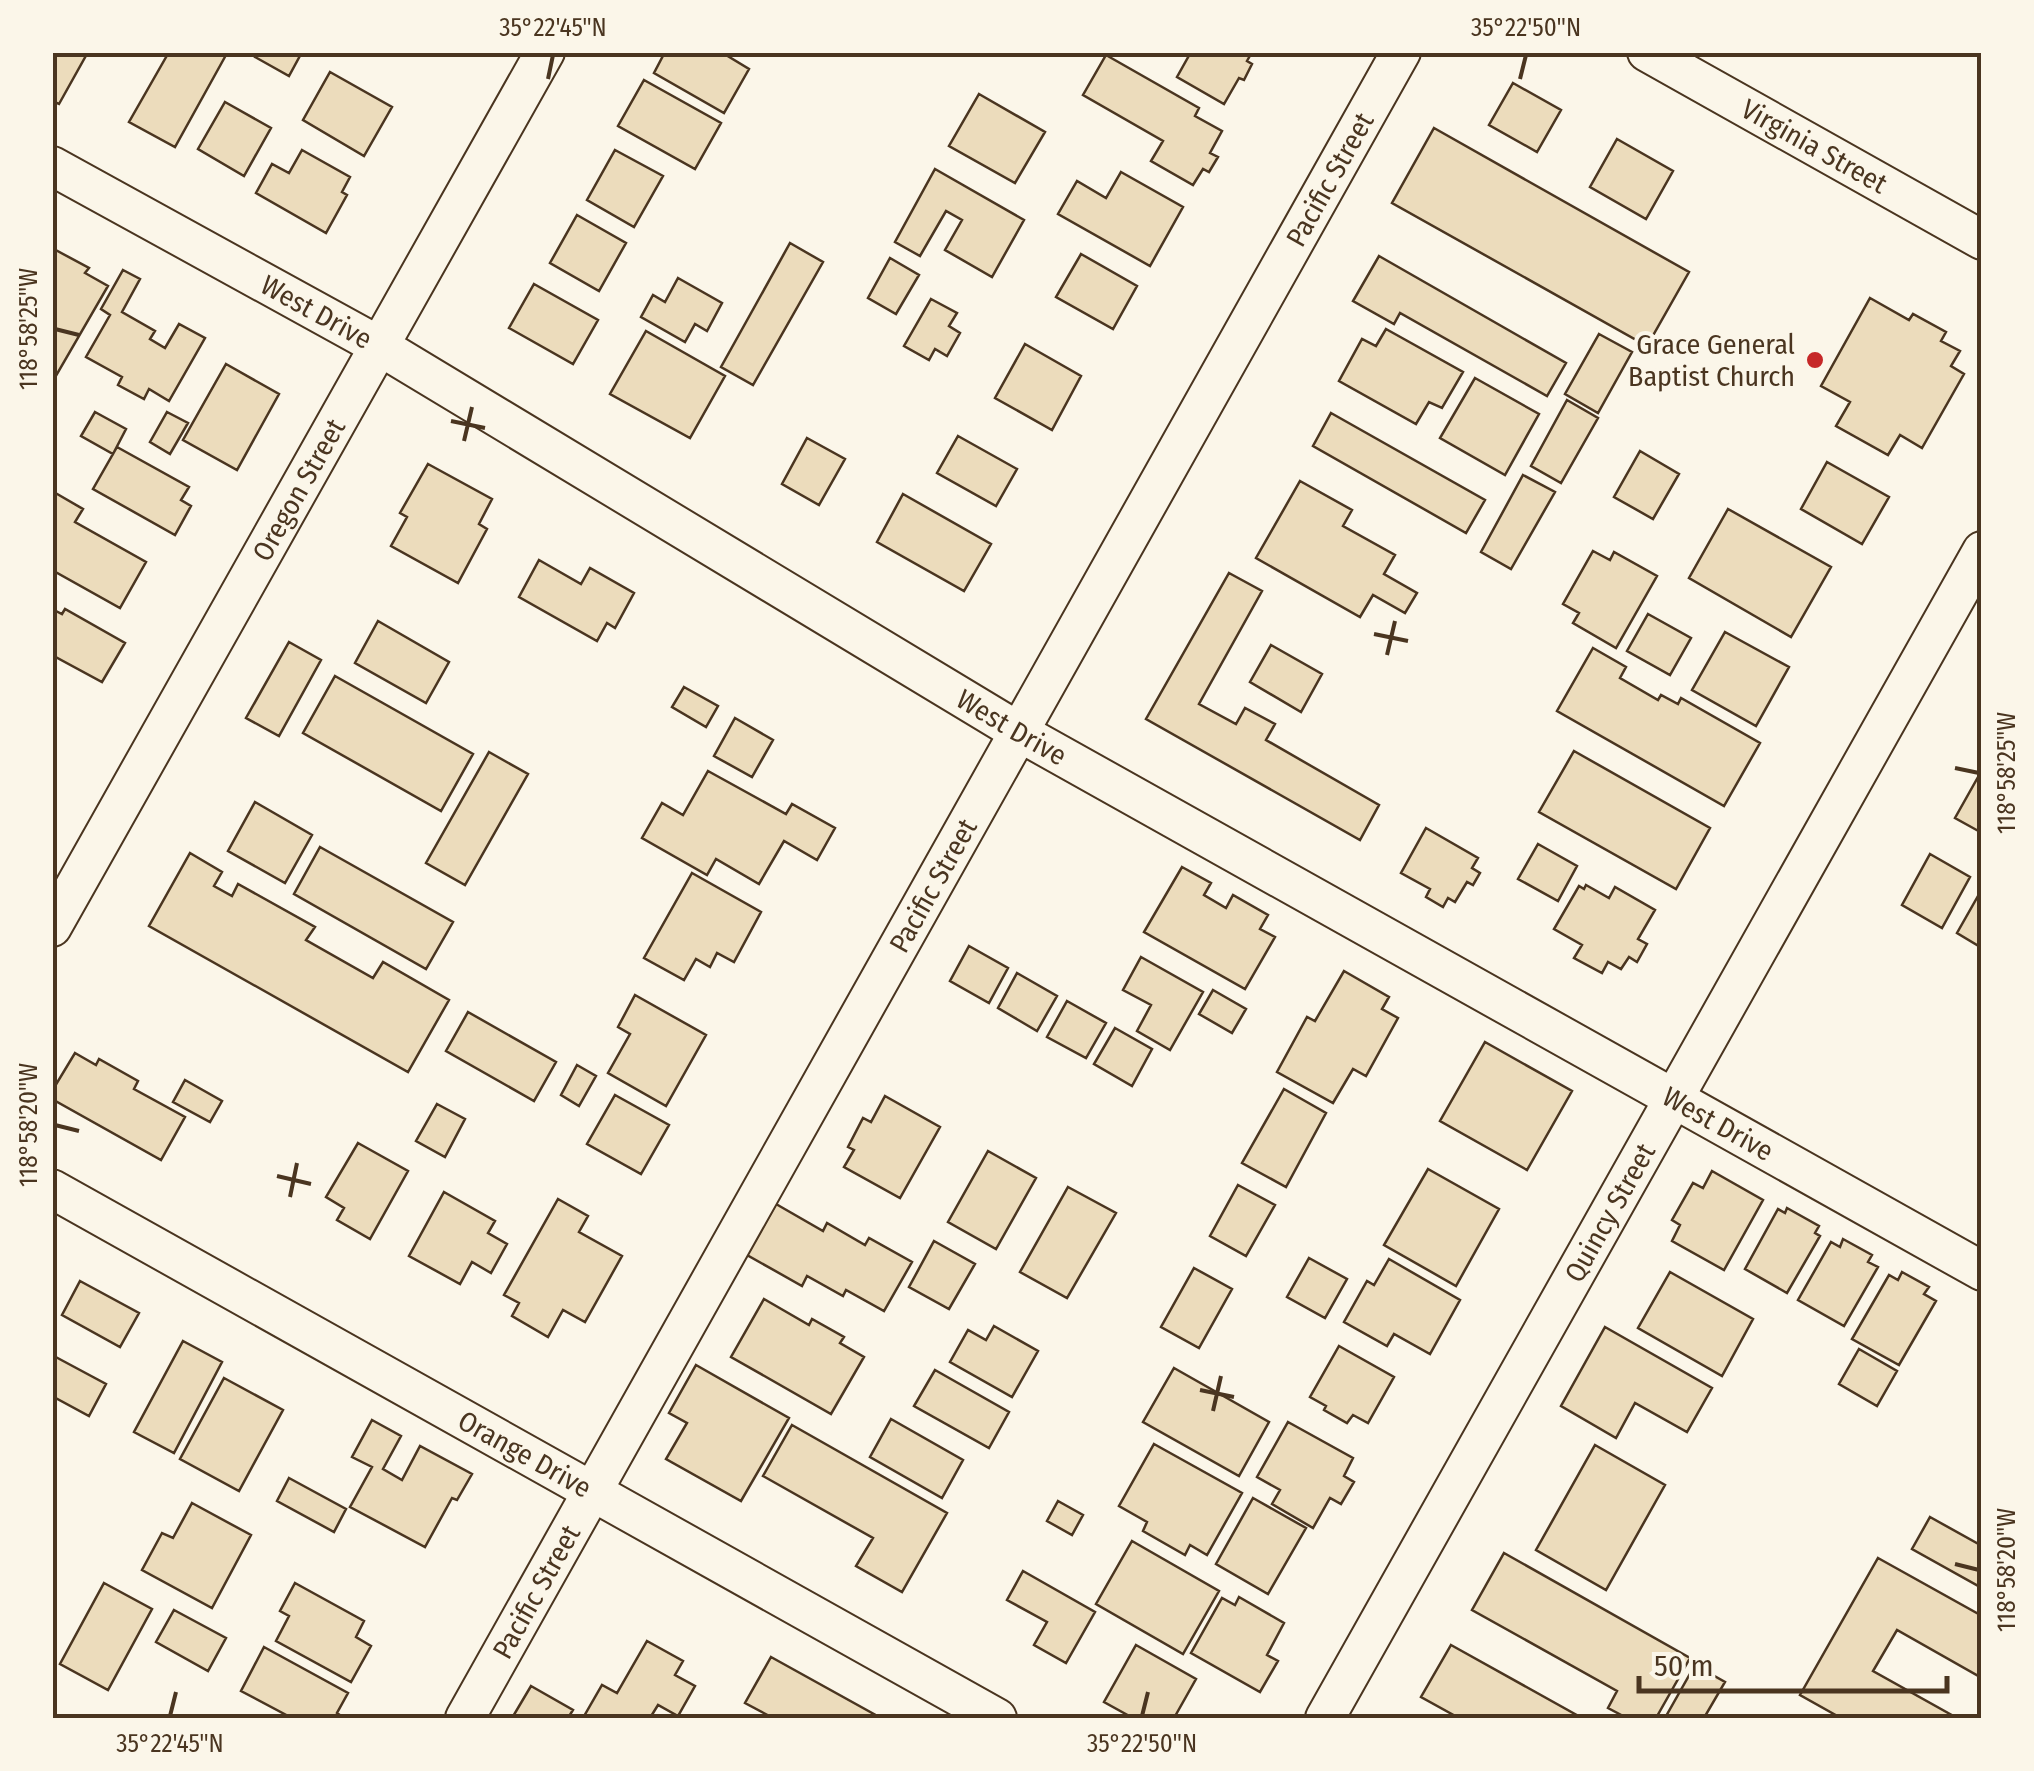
<svg xmlns="http://www.w3.org/2000/svg" width="2034" height="1771" viewBox="0 0 2034 1771" font-family="'Fira Sans Condensed',sans-serif">
<style>
.building{fill:#ecdcbc;stroke:#4a3520;stroke-width:2.5}
.lines{fill:none;stroke-linecap:round;stroke-linejoin:round}
.street-casing{stroke:#4a3520;stroke-width:42}
.street{stroke:#fbf6e9;stroke-width:38}
.ticks{fill:none;stroke:#4a3520;stroke-width:4}
.poi-dot{fill:#c62828;stroke:#fbf6e9;stroke-width:4}
.labels{text-anchor:middle;stroke-width:8;stroke-linejoin:round;paint-order:stroke}
.street-label{font-size:28px;fill:#4a3520;stroke:#fbf6e9}
.poi-label{font-size:28px;fill:#4a3520;stroke:#fbf6e9;text-anchor:end}
.neatline{fill:none;stroke:#4a3520;stroke-width:4}
.ticks-label{font-size:25px;text-anchor:middle;fill:#4a3520}
</style>
<rect width="100%" height="100%" fill="#fbf6e9"/>
<!-- building -->
<path class="building" d="M 52,52 L 88,52 L 59,104 L 52,101 Z
M 169,52 L 226,55 L 175,147 L 129,122 Z
M 257,52 L 302,52 L 289,76 L 255,57 Z
M 665,52 L 721,52 L 749,69 L 724,113 L 654,73 Z
M 1191,52 L 1252,52 L 1247,61 L 1252,64 L 1244,80 L 1239,78 L 1224,104 L 1177,77 Z
M 1106,55 L 1199,108 L 1195,116 L 1222,131 L 1210,153 L 1218,157 L 1209,172 L 1203,169 L 1193,185 L 1151,161 L 1163,141 L 1083,95 Z
M 330,72 L 392,107 L 364,156 L 303,120 Z
M 644,80 L 721,123 L 695,169 L 618,126 Z
M 1513,83 L 1561,110 L 1537,152 L 1489,125 Z
M 979,94 L 1045,132 L 1015,183 L 949,146 Z
M 225,102 L 271,128 L 244,176 L 198,149 Z
M 1434,128 L 1689,272 L 1647,346 L 1392,203 Z
M 1617,139 L 1673,171 L 1646,219 L 1590,187 Z
M 302,150 L 350,177 L 342,192 L 347,195 L 326,233 L 256,193 L 272,164 L 289,173 Z
M 615,150 L 663,176 L 634,227 L 587,200 Z
M 935,169 L 1024,220 L 992,277 L 945,250 L 962,220 L 946,211 L 920,256 L 895,242 Z
M 1121,172 L 1183,207 L 1150,266 L 1058,214 L 1077,181 L 1106,198 Z
M 577,215 L 626,243 L 599,291 L 550,263 Z
M 790,243 L 823,262 L 753,385 L 721,367 Z
M 52,248 L 89,268 L 85,273 L 108,286 L 53,381 Z
M 1081,254 L 1137,286 L 1113,329 L 1056,297 Z
M 1379,256 L 1566,363 L 1547,396 L 1400,313 L 1394,324 L 1353,301 Z
M 890,258 L 919,275 L 896,314 L 868,298 Z
M 123,270 L 140,279 L 122,312 L 155,331 L 150,339 L 165,348 L 179,324 L 205,338 L 169,401 L 149,389 L 144,399 L 118,385 L 122,377 L 86,357 L 110,315 L 101,309 Z
M 678,278 L 722,303 L 707,331 L 695,324 L 685,342 L 641,317 L 653,295 L 665,302 Z
M 534,284 L 598,320 L 573,364 L 509,328 Z
M 1870,298 L 1909,320 L 1913,314 L 1946,332 L 1941,341 L 1960,351 L 1951,366 L 1964,374 L 1922,448 L 1900,435 L 1888,455 L 1836,426 L 1850,402 L 1821,386 Z
M 931,299 L 957,313 L 949,326 L 960,333 L 947,356 L 935,349 L 929,360 L 904,346 Z
M 1386,329 L 1463,372 L 1442,408 L 1429,402 L 1416,424 L 1339,381 L 1362,339 L 1376,346 Z
M 646,331 L 725,376 L 690,438 L 610,394 Z
M 1599,334 L 1632,352 L 1598,413 L 1565,394 Z
M 1025,344 L 1081,376 L 1052,430 L 995,398 Z
M 226,364 L 279,394 L 237,470 L 183,440 Z
M 1475,378 L 1539,414 L 1505,475 L 1440,438 Z
M 1567,400 L 1598,418 L 1561,483 L 1531,466 Z
M 95,412 L 126,429 L 113,454 L 81,436 Z
M 167,412 L 188,423 L 170,454 L 150,442 Z
M 1331,413 L 1485,500 L 1466,533 L 1313,446 Z
M 958,436 L 1017,469 L 996,506 L 937,473 Z
M 807,438 L 845,459 L 819,505 L 782,484 Z
M 117,447 L 189,487 L 181,500 L 191,506 L 175,535 L 93,489 Z
M 1640,451 L 1679,474 L 1653,519 L 1614,497 Z
M 1827,462 L 1889,497 L 1862,544 L 1801,509 Z
M 428,464 L 492,499 L 479,524 L 487,529 L 458,583 L 391,546 L 407,517 L 400,513 Z
M 1523,475 L 1555,492 L 1511,569 L 1481,552 Z
M 1300,481 L 1352,510 L 1343,526 L 1395,555 L 1384,574 L 1417,593 L 1405,613 L 1373,595 L 1360,617 L 1256,558 Z
M 52,491 L 83,509 L 75,522 L 146,562 L 120,608 L 52,570 Z
M 903,494 L 991,544 L 964,591 L 877,542 Z
M 1728,509 L 1831,567 L 1791,637 L 1689,578 Z
M 1593,551 L 1610,560 L 1614,552 L 1657,576 L 1616,648 L 1573,623 L 1579,613 L 1563,604 Z
M 539,560 L 581,584 L 590,568 L 634,593 L 615,628 L 607,623 L 597,641 L 519,597 Z
M 1229,573 L 1262,591 L 1199,704 L 1236,724 L 1245,708 L 1275,724 L 1266,740 L 1379,805 L 1360,840 L 1146,719 Z
M 52,609 L 62,614 L 65,609 L 125,643 L 102,682 L 52,655 Z
M 1648,614 L 1691,638 L 1670,675 L 1627,651 Z
M 378,621 L 449,662 L 426,703 L 355,663 Z
M 1725,632 L 1789,667 L 1756,726 L 1692,690 Z
M 289,642 L 321,660 L 279,736 L 246,718 Z
M 1271,645 L 1322,674 L 1301,712 L 1250,682 Z
M 1593,648 L 1626,667 L 1620,678 L 1658,700 L 1661,695 L 1678,704 L 1681,698 L 1760,743 L 1724,806 L 1557,711 Z
M 335,676 L 473,754 L 441,811 L 303,733 Z
M 684,687 L 718,706 L 706,727 L 672,707 Z
M 735,718 L 773,740 L 752,777 L 714,756 Z
M 1574,751 L 1710,828 L 1676,889 L 1539,812 Z
M 489,752 L 528,774 L 465,885 L 426,863 Z
M 1982,770 L 1982,833 L 1955,818 Z
M 708,771 L 786,814 L 792,804 L 835,828 L 817,860 L 784,841 L 759,884 L 716,859 L 707,875 L 642,838 L 662,803 L 683,815 Z
M 255,802 L 312,835 L 285,883 L 228,851 Z
M 1426,828 L 1478,858 L 1472,868 L 1480,873 L 1473,885 L 1467,882 L 1455,902 L 1448,898 L 1443,907 L 1426,897 L 1430,889 L 1401,873 Z
M 1538,844 L 1577,866 L 1558,901 L 1518,879 Z
M 320,847 L 453,922 L 426,969 L 294,894 Z
M 190,853 L 222,872 L 214,886 L 232,896 L 238,884 L 315,927 L 306,940 L 373,978 L 383,962 L 449,1000 L 408,1072 L 149,926 Z
M 1930,854 L 1970,877 L 1942,928 L 1902,905 Z
M 1182,867 L 1211,883 L 1204,895 L 1226,908 L 1233,895 L 1268,915 L 1260,929 L 1275,937 L 1245,989 L 1144,932 Z
M 692,873 L 761,912 L 734,962 L 717,953 L 710,967 L 696,959 L 684,980 L 644,958 Z
M 1586,885 L 1609,898 L 1615,887 L 1655,910 L 1638,939 L 1647,944 L 1637,962 L 1629,957 L 1621,969 L 1608,962 L 1602,973 L 1574,958 L 1582,945 L 1554,929 L 1579,886 L 1584,889 Z
M 1982,889 L 1982,948 L 1957,933 Z
M 969,946 L 1008,968 L 989,1003 L 950,981 Z
M 1141,957 L 1203,992 L 1170,1050 L 1137,1031 L 1151,1005 L 1123,990 Z
M 1344,971 L 1389,997 L 1382,1009 L 1398,1018 L 1366,1076 L 1353,1069 L 1333,1103 L 1277,1072 L 1307,1017 L 1315,1021 Z
M 1017,973 L 1057,996 L 1037,1031 L 998,1008 Z
M 1213,990 L 1246,1009 L 1232,1033 L 1199,1014 Z
M 635,995 L 706,1035 L 666,1106 L 608,1073 L 630,1034 L 618,1027 Z
M 1067,1001 L 1106,1023 L 1086,1058 L 1047,1037 Z
M 468,1012 L 556,1062 L 534,1101 L 446,1051 Z
M 1115,1028 L 1152,1049 L 1132,1086 L 1094,1064 Z
M 1485,1042 L 1572,1091 L 1527,1170 L 1440,1121 Z
M 75,1053 L 96,1065 L 99,1059 L 138,1081 L 134,1089 L 185,1117 L 161,1160 L 52,1099 L 52,1091 Z
M 577,1065 L 596,1076 L 579,1106 L 561,1095 Z
M 185,1080 L 222,1101 L 210,1122 L 173,1102 Z
M 1284,1089 L 1326,1113 L 1286,1187 L 1242,1163 Z
M 615,1095 L 669,1125 L 641,1174 L 587,1144 Z
M 885,1096 L 940,1127 L 900,1198 L 844,1167 L 854,1150 L 848,1147 L 863,1118 L 871,1122 Z
M 437,1104 L 465,1119 L 445,1157 L 416,1141 Z
M 358,1143 L 408,1171 L 370,1239 L 337,1220 L 344,1208 L 326,1197 Z
M 988,1151 L 1036,1178 L 996,1249 L 948,1222 Z
M 1428,1169 L 1499,1209 L 1456,1286 L 1384,1245 Z
M 1712,1171 L 1763,1200 L 1724,1270 L 1672,1241 L 1680,1225 L 1672,1220 L 1693,1183 L 1703,1188 Z
M 1238,1185 L 1275,1205 L 1246,1256 L 1210,1236 Z
M 1068,1187 L 1116,1213 L 1067,1298 L 1020,1272 Z
M 444,1192 L 495,1221 L 488,1233 L 507,1244 L 491,1273 L 472,1262 L 460,1284 L 409,1256 Z
M 558,1199 L 588,1216 L 579,1232 L 622,1256 L 585,1322 L 563,1310 L 548,1337 L 512,1316 L 519,1303 L 504,1295 Z
M 776,1204 L 823,1231 L 827,1223 L 865,1245 L 869,1238 L 912,1262 L 884,1311 L 846,1290 L 843,1296 L 807,1276 L 802,1286 L 747,1255 Z
M 1787,1208 L 1819,1226 L 1815,1233 L 1820,1236 L 1787,1293 L 1745,1269 L 1778,1209 L 1785,1213 Z
M 1843,1239 L 1872,1255 L 1868,1262 L 1878,1267 L 1844,1326 L 1798,1300 L 1831,1242 L 1840,1247 Z
M 934,1241 L 975,1264 L 949,1309 L 909,1287 Z
M 1309,1258 L 1347,1279 L 1325,1318 L 1287,1297 Z
M 1389,1259 L 1460,1300 L 1430,1354 L 1394,1334 L 1387,1346 L 1344,1322 L 1367,1281 L 1374,1285 Z
M 1194,1268 L 1232,1289 L 1199,1348 L 1161,1327 Z
M 1670,1272 L 1753,1319 L 1722,1376 L 1638,1328 Z
M 1902,1272 L 1929,1287 L 1924,1294 L 1936,1301 L 1899,1365 L 1852,1339 L 1889,1275 L 1898,1280 Z
M 80,1281 L 139,1313 L 120,1347 L 62,1315 Z
M 764,1299 L 809,1325 L 812,1319 L 844,1337 L 840,1343 L 864,1357 L 831,1414 L 731,1357 Z
M 994,1326 L 1038,1351 L 1012,1397 L 950,1362 L 968,1330 L 986,1340 Z
M 1605,1327 L 1712,1388 L 1687,1432 L 1635,1403 L 1616,1438 L 1561,1406 Z
M 183,1341 L 222,1362 L 174,1453 L 134,1432 Z
M 1339,1346 L 1394,1377 L 1368,1423 L 1353,1415 L 1347,1423 L 1324,1410 L 1326,1406 L 1310,1397 Z
M 1859,1349 L 1897,1371 L 1877,1406 L 1839,1384 Z
M 52,1355 L 106,1384 L 89,1416 L 52,1396 Z
M 696,1365 L 789,1418 L 741,1501 L 666,1459 L 687,1423 L 669,1413 Z
M 1174,1368 L 1269,1422 L 1239,1476 L 1143,1422 Z
M 935,1370 L 1009,1412 L 989,1448 L 914,1406 Z
M 224,1378 L 283,1410 L 239,1491 L 180,1459 Z
M 891,1419 L 963,1460 L 942,1498 L 870,1457 Z
M 372,1420 L 401,1436 L 383,1469 L 402,1480 L 420,1446 L 472,1474 L 457,1500 L 452,1498 L 425,1547 L 350,1507 L 372,1467 L 352,1457 Z
M 1288,1422 L 1353,1458 L 1344,1476 L 1354,1482 L 1341,1504 L 1330,1498 L 1313,1528 L 1272,1504 L 1280,1490 L 1257,1477 Z
M 792,1425 L 947,1513 L 902,1592 L 856,1566 L 873,1538 L 763,1476 Z
M 1154,1444 L 1242,1493 L 1207,1555 L 1190,1545 L 1185,1555 L 1143,1531 L 1147,1522 L 1119,1506 Z
M 1595,1445 L 1665,1485 L 1606,1590 L 1536,1550 Z
M 289,1478 L 346,1509 L 334,1532 L 277,1501 Z
M 1253,1498 L 1306,1528 L 1268,1594 L 1216,1564 Z
M 1058,1501 L 1083,1515 L 1072,1535 L 1047,1521 Z
M 192,1503 L 251,1535 L 212,1608 L 142,1570 L 162,1533 L 173,1538 Z
M 1930,1517 L 1982,1546 L 1982,1588 L 1912,1549 Z
M 1132,1541 L 1219,1591 L 1183,1654 L 1096,1604 Z
M 1504,1553 L 1690,1658 L 1656,1718 L 1627,1718 L 1608,1708 L 1617,1691 L 1472,1610 Z
M 1878,1558 L 1982,1616 L 1982,1678 L 1897,1630 L 1873,1671 L 1957,1718 L 1841,1718 L 1800,1695 Z
M 1023,1571 L 1095,1612 L 1066,1663 L 1034,1645 L 1047,1622 L 1007,1600 Z
M 104,1583 L 152,1609 L 108,1690 L 60,1664 Z
M 295,1583 L 364,1621 L 356,1637 L 371,1646 L 351,1682 L 276,1641 L 289,1616 L 280,1611 Z
M 1239,1597 L 1284,1623 L 1267,1655 L 1278,1661 L 1260,1692 L 1191,1653 L 1222,1598 L 1235,1605 Z
M 174,1610 L 226,1638 L 208,1671 L 156,1642 Z
M 647,1641 L 683,1661 L 675,1675 L 695,1686 L 678,1716 L 658,1705 L 650,1718 L 583,1718 L 602,1685 L 617,1693 Z
M 1136,1645 L 1196,1679 L 1174,1718 L 1133,1718 L 1104,1702 Z
M 1451,1645 L 1582,1718 L 1459,1718 L 1421,1697 Z
M 264,1647 L 348,1693 L 337,1713 L 344,1718 L 292,1718 L 241,1691 Z
M 771,1657 L 881,1718 L 773,1718 L 745,1703 Z
M 1695,1665 L 1725,1682 L 1704,1718 L 1665,1718 Z
M 531,1686 L 573,1710 L 568,1718 L 512,1718 Z"/>
<g class="lines">
<defs>
<g id="street">
<path id="s1" d="M 1647,52 L 1982,240"/>
<path id="s2" d="M 52,166 L 381,347 L 1019,732 L 1982,1271"/>
<path id="s3" d="M 52,927 L 545,52"/>
<path id="s4" d="M 52,1189 L 997,1718"/>
<path id="s5" d="M 465,1718 L 1401,52"/>
<path id="s6" d="M 1325,1718 L 1982,551"/>
</g>
</defs>
<!-- street casing -->
<use href="#street" class="street-casing"/>
<!-- street -->
<use href="#street" class="street"/>
</g>
<!-- ticks -->
<path class="ticks" d="M 548,79 L 553,55M 1520,79 L 1526,55M 55,329 L 79,335M 451,421 L 485,428M 464,441 L 472,407M 1374,634 L 1408,641M 1387,655 L 1395,621M 1955,768 L 1979,773M 55,1125 L 79,1131M 277,1176 L 311,1184M 290,1197 L 297,1163M 1200,1390 L 1234,1397M 1213,1411 L 1221,1376M 1955,1564 L 1979,1570M 170,1716 L 176,1692M 1142,1716 L 1148,1692"/>
<!-- markers -->
<circle class="poi-dot" cx="1815" cy="360" r="10"/>
<g class="labels">
<!-- street labels -->
<g class="street-label">
<text dy="10" stroke="none"><textPath href="#s1" startOffset="192">Virginia Street</textPath></text>
<text dy="10" stroke="none"><textPath href="#s5" startOffset="1765">Pacific Street</textPath></text>
<text dy="10" stroke="none"><textPath href="#s2" startOffset="302">West Drive</textPath></text>
<text dy="10" stroke="none"><textPath href="#s3" startOffset="502">Oregon Street</textPath></text>
<text dy="10" stroke="none"><textPath href="#s2" startOffset="1112">West Drive</textPath></text>
<text dy="10" stroke="none"><textPath href="#s5" startOffset="955">Pacific Street</textPath></text>
<text dy="10" stroke="none"><textPath href="#s2" startOffset="1922">West Drive</textPath></text>
<text dy="10" stroke="none"><textPath href="#s6" startOffset="580">Quincy Street</textPath></text>
<text dy="10" stroke="none"><textPath href="#s4" startOffset="542">Orange Drive</textPath></text>
<text dy="10" stroke="none"><textPath href="#s5" startOffset="145">Pacific Street</textPath></text>
</g>
<!-- poi labels -->
<g class="poi-label">
<text x="1795" y="354">Grace General<tspan x="1795" dy="32">Baptist Church</tspan></text>
</g>
</g>
<!-- border -->
<rect width="2034" height="1771" fill="none" stroke="#fbf6e9" stroke-width="110"/>
<!-- scale -->
<path d="M1639 1676v15h308v-15" fill="none" stroke="#4a3520" stroke-width="5"/>
<text x="1654" y="1676" font-size="30" fill="#4a3520" stroke="#fbf6e9" stroke-width="8" paint-order="stroke">50 m</text>
<rect x="55" y="55" width="1924" height="1661" class="neatline"/>
<g class="ticks-label">
<text x="553" y="36">35°22'45"N</text>
<text x="1526" y="36">35°22'50"N</text>
<text transform="translate(28 329) rotate(-90)" y="9">118°58'25"W</text>
<text transform="translate(2006 773) rotate(-90)" y="9">118°58'25"W</text>
<text transform="translate(28 1125) rotate(-90)" y="9">118°58'20"W</text>
<text transform="translate(2006 1570) rotate(-90)" y="9">118°58'20"W</text>
<text x="170" y="1752">35°22'45"N</text>
<text x="1142" y="1752">35°22'50"N</text>
</g>
</svg>
